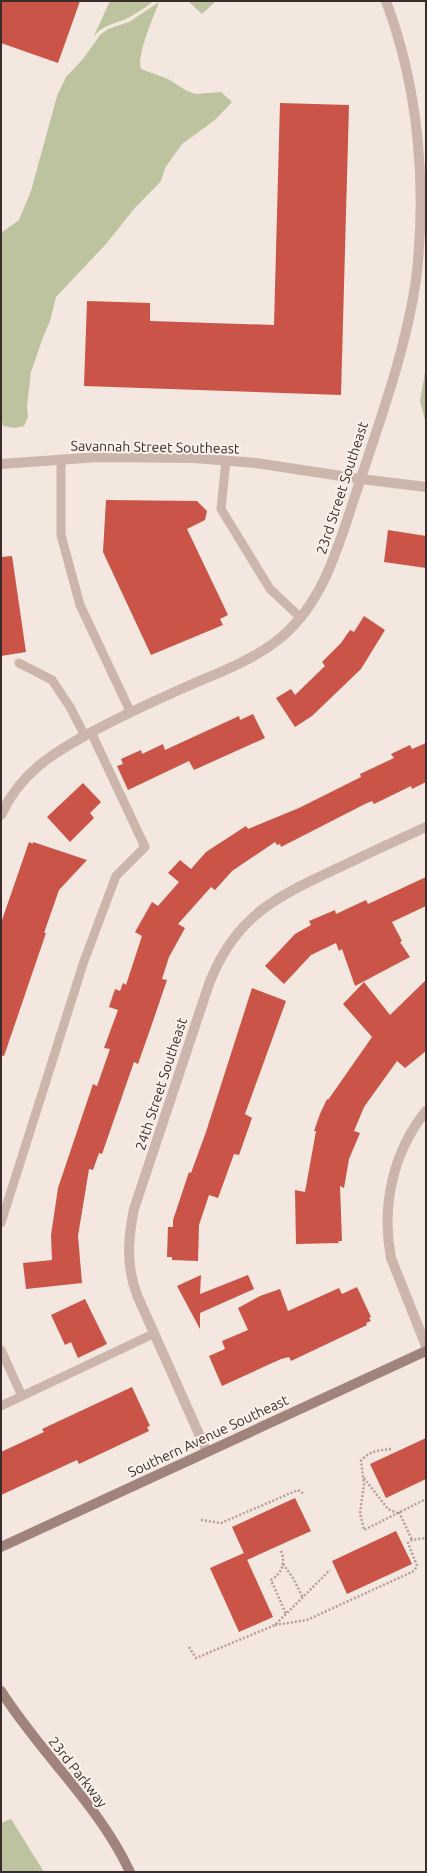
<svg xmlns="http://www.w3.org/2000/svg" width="427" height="1873" viewBox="0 0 427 1873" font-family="Ubuntu,sans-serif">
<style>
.green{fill:#bcc39e}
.building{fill:#c95447}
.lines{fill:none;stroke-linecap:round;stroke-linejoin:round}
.path{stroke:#b89e94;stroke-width:2.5;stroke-dasharray:2 2;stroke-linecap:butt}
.lane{stroke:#ccb5aa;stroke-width:9}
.street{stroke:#ccb5aa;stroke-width:10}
.secondary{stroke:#a0837b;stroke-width:10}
.labels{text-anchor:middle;stroke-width:4;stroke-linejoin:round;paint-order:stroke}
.street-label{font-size:14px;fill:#3a2c2a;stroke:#fbf1eb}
</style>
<rect width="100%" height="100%" fill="#f4e7df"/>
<!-- green -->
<path class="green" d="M 110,1 L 154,1 C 146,7 137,13 128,18 C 115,24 101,25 93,38 Z
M 188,1 L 216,1 L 202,14 Z
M 159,2 C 154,16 136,56 141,69 L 168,79 L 187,91 L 196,94 L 221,92 L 232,102 L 215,120 L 182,144 L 165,168 L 161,181 L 134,209 L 106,244 L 56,297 L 50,321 L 42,340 L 31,372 L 27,406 L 28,417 L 24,426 L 15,428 L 3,426 L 1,417 L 1,233 L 19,220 L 31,191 L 57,96 L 66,77 L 83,59 L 100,35 L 108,29 L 129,22 Z
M 426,367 L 426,424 L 420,401 Z
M 11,1819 L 44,1872 L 1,1872 L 1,1823 Z"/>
<!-- building -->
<path class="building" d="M 1,1 L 80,1 L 58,63 L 1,43 Z
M 280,103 L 349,105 L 341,395 L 84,386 L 87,301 L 150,303 L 150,321 L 274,325 Z
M 106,500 L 197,501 L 207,511 L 205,520 L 187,529 L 228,615 L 220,619 L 223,625 L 151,655 L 103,552 Z
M 388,530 L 426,536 L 426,568 L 384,562 Z
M 12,556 L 26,652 L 1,656 L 1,557 Z
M 364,616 L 385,630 L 361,669 L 312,716 L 295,727 L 276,698 L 291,689 L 295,695 L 325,666 L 322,662 L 341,643 L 350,630 L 354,632 Z
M 253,714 L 265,738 L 194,770 L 189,761 L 128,790 L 117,766 L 123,764 L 121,759 L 141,750 L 142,754 L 163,744 L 165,750 L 239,716 L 240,720 Z
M 426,743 L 426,782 L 412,789 L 411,786 L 374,804 L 372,801 L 365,804 L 281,847 L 280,844 L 277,845 L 275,842 L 232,871 L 215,890 L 211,887 L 178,924 L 185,928 L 169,957 L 162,979 L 167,980 L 153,1021 L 138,1064 L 134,1062 L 102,1154 L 99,1153 L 93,1170 L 89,1169 L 78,1236 L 82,1283 L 26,1289 L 23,1263 L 52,1260 L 51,1235 L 58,1188 L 93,1084 L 97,1086 L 110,1049 L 104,1048 L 118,1010 L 109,1007 L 115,989 L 120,991 L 123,983 L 126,985 L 142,936 L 135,932 L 152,902 L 158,906 L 179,882 L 168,873 L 180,860 L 191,869 L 206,852 L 246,826 L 248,829 L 299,808 L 361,777 L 360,774 L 394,758 L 391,754 L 410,745 L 412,749 Z
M 83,783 L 101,802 L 90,813 L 94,818 L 70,842 L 47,817 Z
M 29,842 L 33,844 L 33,842 L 87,860 L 59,890 L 44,933 L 46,933 L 4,1056 L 1,1055 L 1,923 Z
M 426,877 L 426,906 L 392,922 L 402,941 L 400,942 L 410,957 L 355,986 L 342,949 L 339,951 L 336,943 L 311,955 L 284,984 L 265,966 L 295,934 L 311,925 L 309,921 L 335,910 L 336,914 L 366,900 L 368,904 Z
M 426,980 L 426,1051 L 405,1068 L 397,1061 L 364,1107 L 354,1131 L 360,1133 L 349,1159 L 344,1188 L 340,1186 L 342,1241 L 338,1241 L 339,1243 L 296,1244 L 295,1190 L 305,1192 L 316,1131 L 314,1131 L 320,1114 L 327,1099 L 328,1100 L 372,1037 L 343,1004 L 364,982 L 390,1015 Z
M 252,988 L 286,1001 L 245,1114 L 252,1118 L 239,1155 L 234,1154 L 218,1198 L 209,1195 L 199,1225 L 198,1261 L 172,1260 L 172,1257 L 167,1257 L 168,1227 L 173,1227 L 173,1220 L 189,1172 L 191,1173 L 206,1132 Z
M 201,1275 L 200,1294 L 248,1275 L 254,1289 L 200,1313 L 200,1329 L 177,1286 Z
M 357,1287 L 371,1317 L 369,1318 L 371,1321 L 366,1323 L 367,1325 L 291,1361 L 289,1357 L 281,1359 L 222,1386 L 209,1356 L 225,1349 L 222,1341 L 248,1330 L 238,1308 L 260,1296 L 280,1289 L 288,1311 L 339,1288 L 342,1294 Z
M 85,1299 L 107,1344 L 78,1358 L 71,1342 L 65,1345 L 51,1315 Z
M 132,1387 L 150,1426 L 147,1427 L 149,1431 L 79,1464 L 77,1460 L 1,1495 L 1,1452 L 44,1432 L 42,1429 Z
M 426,1438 L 426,1479 L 386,1498 L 370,1464 Z
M 295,1498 L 311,1531 L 247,1560 L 232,1527 Z
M 396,1531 L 412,1564 L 347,1594 L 332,1561 Z
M 244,1553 L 273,1617 L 239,1632 L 210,1568 Z"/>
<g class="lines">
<!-- path -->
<path class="path" d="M 391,1449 C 380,1450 368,1451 361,1461 L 364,1484 L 360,1513 L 364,1530 L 426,1499
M 364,1478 L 388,1509 L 397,1513
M 399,1512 L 412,1540
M 201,1520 L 221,1523 L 298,1490 L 304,1494
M 281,1551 C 286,1563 282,1573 271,1580 L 286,1614
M 283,1564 L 293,1578 L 303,1598
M 275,1625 L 307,1620 L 414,1571 L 417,1566 L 408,1543 L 412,1540 L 426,1538
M 189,1647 L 196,1658 L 275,1625 L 330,1570"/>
<!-- lane -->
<path class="lane" d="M 61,459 L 61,535 L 80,605 L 130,711
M 226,461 L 221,509 L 270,589 L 301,618
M 19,663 L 52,680 L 70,707 L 85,736
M 1,1223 L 84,961 L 116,876 L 145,847 L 91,732
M 1,1350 L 22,1396
M 1,1406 L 153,1334"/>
<!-- street -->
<path class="street" d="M 1,464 L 99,457 L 194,458 L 256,463 L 361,479 L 426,487
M 1,815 C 19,775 51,754 88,734 C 121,716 154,701 188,686 C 218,673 248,662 274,643 C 324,606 338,546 357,490 C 379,423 406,350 416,280 C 427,187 419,89 386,1
M 426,1111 C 393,1152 381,1206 391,1258 L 426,1346
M 207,1452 L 137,1295 C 126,1266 128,1238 134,1209 L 209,984 C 235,916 276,897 338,868 C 367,854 397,840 426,827"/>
<!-- secondary -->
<path class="secondary" d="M 1,1547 L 426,1351
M 1,1691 C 40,1753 99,1805 130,1872"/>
</g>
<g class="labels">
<!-- street labels -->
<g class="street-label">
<text transform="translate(155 447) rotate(1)" y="5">Savannah Street Southeast</text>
<text transform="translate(342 488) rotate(-72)" y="5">23rd Street Southeast</text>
<text transform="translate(161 1084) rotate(-72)" y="5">24th Street Southeast</text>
<text transform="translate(208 1436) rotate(-25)" y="5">Southern Avenue Southeast</text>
<text transform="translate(78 1772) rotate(52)" y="5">23rd Parkway</text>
</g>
</g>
<!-- border -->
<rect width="427" height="1873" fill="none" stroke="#3a2c2a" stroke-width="4"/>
</svg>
